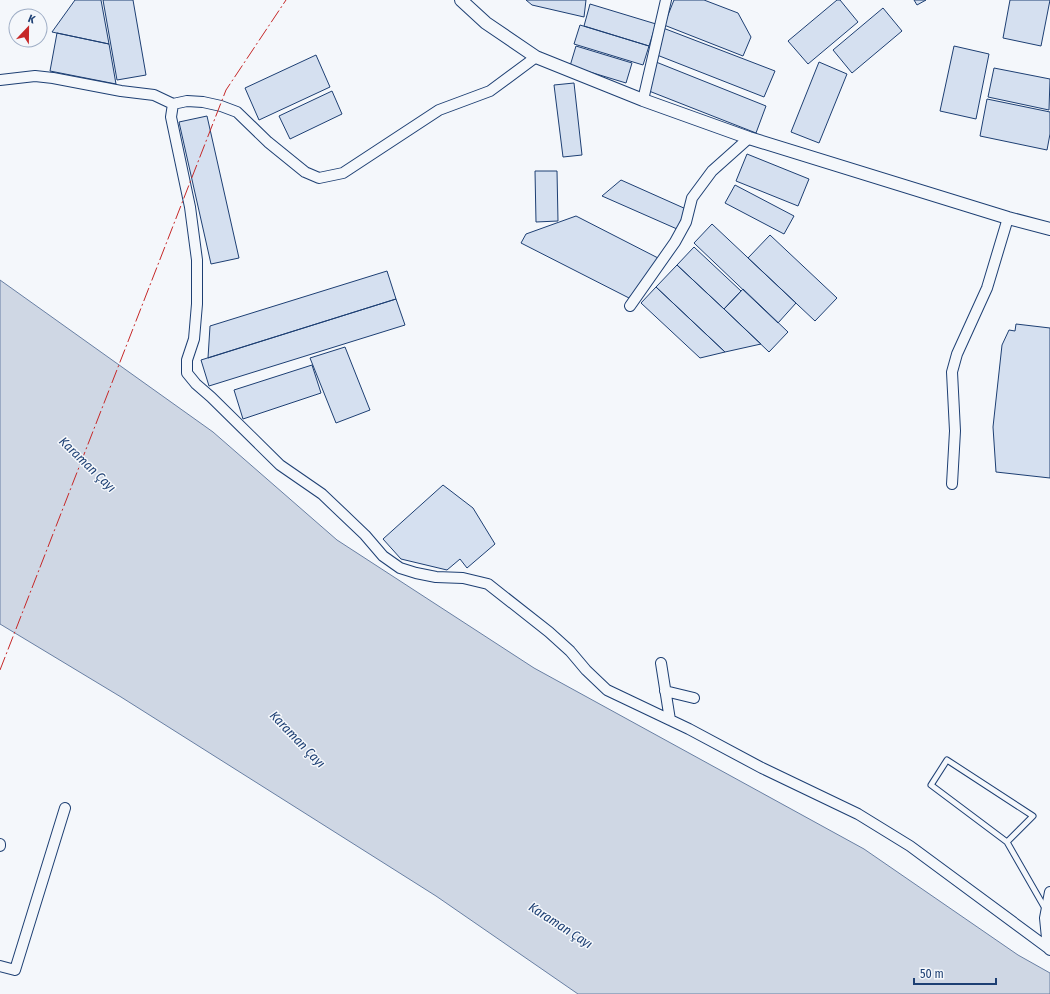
<svg xmlns="http://www.w3.org/2000/svg" width="1050" height="994" viewBox="0 0 1050 994" font-family="'Fira Sans Condensed',sans-serif">
<style>
.water{fill:#cfd7e4;stroke:#687fa3}
.building{fill:#d5e0f0;stroke:#1d3f73}
.lines{fill:none;stroke-linecap:round;stroke-linejoin:round}
.service-casing{stroke:#1d3f73;stroke-width:7}
.minor-casing{stroke:#1d3f73;stroke-width:12}
.tertiary-casing{stroke:#1d3f73;stroke-width:14}
.service{stroke:#f4f7fb;stroke-width:5}
.minor{stroke:#f4f7fb;stroke-width:10}
.tertiary{stroke:#f4f7fb;stroke-width:12}
.power{stroke:#c62828;stroke-width:1;stroke-dasharray:14 3 2 3;stroke-linecap:butt}
.labels{text-anchor:middle;stroke-width:3;stroke-linejoin:round;paint-order:stroke}
.water-label{font-size:13px;font-style:italic;fill:#1d3f73;stroke:#f4f7fb}
</style>
<rect width="100%" height="100%" fill="#f4f7fb"/>
<!-- water -->
<path class="water" d="M 0,280 L 213,432 L 337,540 L 534,668 L 864,849 L 1018,955 L 1050,973 L 1050,994 L 578,994 L 436,896 L 121,697 L 0,624 Z"/>
<!-- building -->
<path class="building" d="M 75,0 L 101,0 L 109,44 L 52,32 Z
M 103,0 L 133,0 L 146,75 L 117,80 Z
M 526,0 L 586,0 L 584,17 L 532,5 Z
M 674,0 L 704,0 L 738,13 L 751,37 L 743,56 L 664,25 Z
M 837,0 L 840,0 L 858,22 L 808,64 L 788,41 Z
M 914,0 L 926,0 L 917,5 Z
M 1010,0 L 1050,0 L 1041,46 L 1003,38 Z
M 590,4 L 656,24 L 649,46 L 584,26 Z
M 883,8 L 902,31 L 852,73 L 833,50 Z
M 580,25 L 649,46 L 643,65 L 574,44 Z
M 663,28 L 775,71 L 764,97 L 657,55 Z
M 57,33 L 109,44 L 116,84 L 50,71 Z
M 576,46 L 632,63 L 626,83 L 570,66 Z
M 954,46 L 989,54 L 976,119 L 940,111 Z
M 316,55 L 330,87 L 259,120 L 245,88 Z
M 656,62 L 766,106 L 756,133 L 649,91 Z
M 819,62 L 847,74 L 819,143 L 791,132 Z
M 994,68 L 1050,79 L 1049,110 L 988,97 Z
M 574,83 L 582,155 L 563,157 L 554,85 Z
M 332,91 L 342,114 L 290,139 L 279,116 Z
M 987,99 L 1050,112 L 1050,134 L 1047,150 L 980,136 Z
M 207,116 L 239,258 L 211,264 L 179,122 Z
M 747,154 L 809,179 L 798,206 L 736,181 Z
M 535,171 L 557,171 L 558,221 L 536,222 Z
M 621,180 L 686,209 L 677,229 L 602,196 Z
M 735,185 L 794,216 L 784,234 L 725,203 Z
M 576,216 L 660,259 L 629,298 L 521,243 L 526,234 Z
M 712,224 L 796,303 L 778,323 L 694,243 Z
M 770,235 L 837,298 L 815,321 L 748,258 Z
M 694,247 L 741,291 L 724,309 L 677,265 Z
M 677,265 L 724,309 L 761,344 L 725,352 L 656,287 Z
M 387,271 L 396,299 L 208,358 L 210,326 Z
M 656,287 L 725,352 L 700,358 L 641,303 Z
M 743,289 L 788,332 L 769,352 L 724,309 Z
M 396,299 L 405,325 L 209,386 L 201,360 Z
M 1016,324 L 1050,328 L 1050,478 L 996,472 L 993,427 L 1002,345 L 1009,330 L 1015,331 Z
M 345,347 L 370,410 L 336,423 L 310,358 Z
M 312,365 L 321,393 L 243,419 L 234,390 Z
M 443,485 L 473,508 L 495,544 L 467,568 L 460,559 L 447,570 L 401,559 L 383,539 Z"/>
<g class="lines">
<defs>
<path id="service" d="M 1007,842 L 1033,816 L 947,760 L 931,785 L 1007,842 L 1046,910"/>
<path id="minor" d="M 536,57 L 490,91 L 439,110 L 343,173 L 319,178 L 305,172 L 268,142 L 237,112 L 221,106 L 203,102 L 187,101 L 173,104 L 171,117 L 190,207 L 197,260 L 197,304 L 194,339 L 187,360 L 187,373 L 196,384 L 211,397 L 280,465 L 322,494 L 365,535 L 383,556 L 400,568 L 416,573 L 436,577 L 463,578 L 488,584 L 549,632 L 570,651 L 586,670 L 607,690 L 689,729 L 762,768 L 858,814 L 910,846 L 1048,948
M 0,80 L 35,76 L 53,78 L 121,91 L 154,95 L 173,104
M 643,100 L 666,0
M 630,306 L 675,242 L 686,222 L 692,198 L 712,171 L 749,138
M 952,484 L 955,431 L 952,372 L 957,354 L 987,288 L 1008,218
M 661,663 L 670,720
M 665,691 L 694,698
M 0,844 L 0,846
M 1050,892 L 1045,918 L 1048,948 L 1050,950
M 0,966 L 15,970 L 65,808"/>
<path id="tertiary" d="M 461,0 L 486,23 L 536,57 L 643,100 L 749,138 L 1008,218 L 1050,229"/>
</defs>
<!-- service casing -->
<use href="#service" class="service-casing"/>
<!-- minor casing -->
<use href="#minor" class="minor-casing"/>
<!-- tertiary casing -->
<use href="#tertiary" class="tertiary-casing"/>
<!-- service -->
<use href="#service" class="service"/>
<!-- minor -->
<use href="#minor" class="minor"/>
<!-- tertiary -->
<use href="#tertiary" class="tertiary"/>
<!-- power -->
<path class="power" d="M 0,670 L 226,90 L 286,0"/>
</g>
<g class="labels">
<!-- water labels -->
<g class="water-label">
<text transform="translate(88 464) rotate(44)" y="5">Karaman Çayı</text>
<text transform="translate(298 739) rotate(46)" y="5">Karaman Çayı</text>
<text transform="translate(561 925) rotate(33)" y="5">Karaman Çayı</text>
</g>
</g>
<!-- north arrow -->
<g transform="translate(28 28) rotate(22)"><circle r="19" fill="#f4f7fb" stroke="#9eadc5"/>
<path d="M0-3L7 15L0 10L-7 15Z" fill="#c62828"/>
<text y="-6" font-size="11" font-weight="bold" text-anchor="middle" fill="#1d3f73">K</text>
</g>
<!-- scale -->
<path d="M914 978v6h82v-6" fill="none" stroke="#1d3f73" stroke-width="2"/>
<text x="920" y="978" font-size="12" fill="#1d3f73" stroke="#f4f7fb" stroke-width="3" paint-order="stroke">50 m</text>
</svg>
